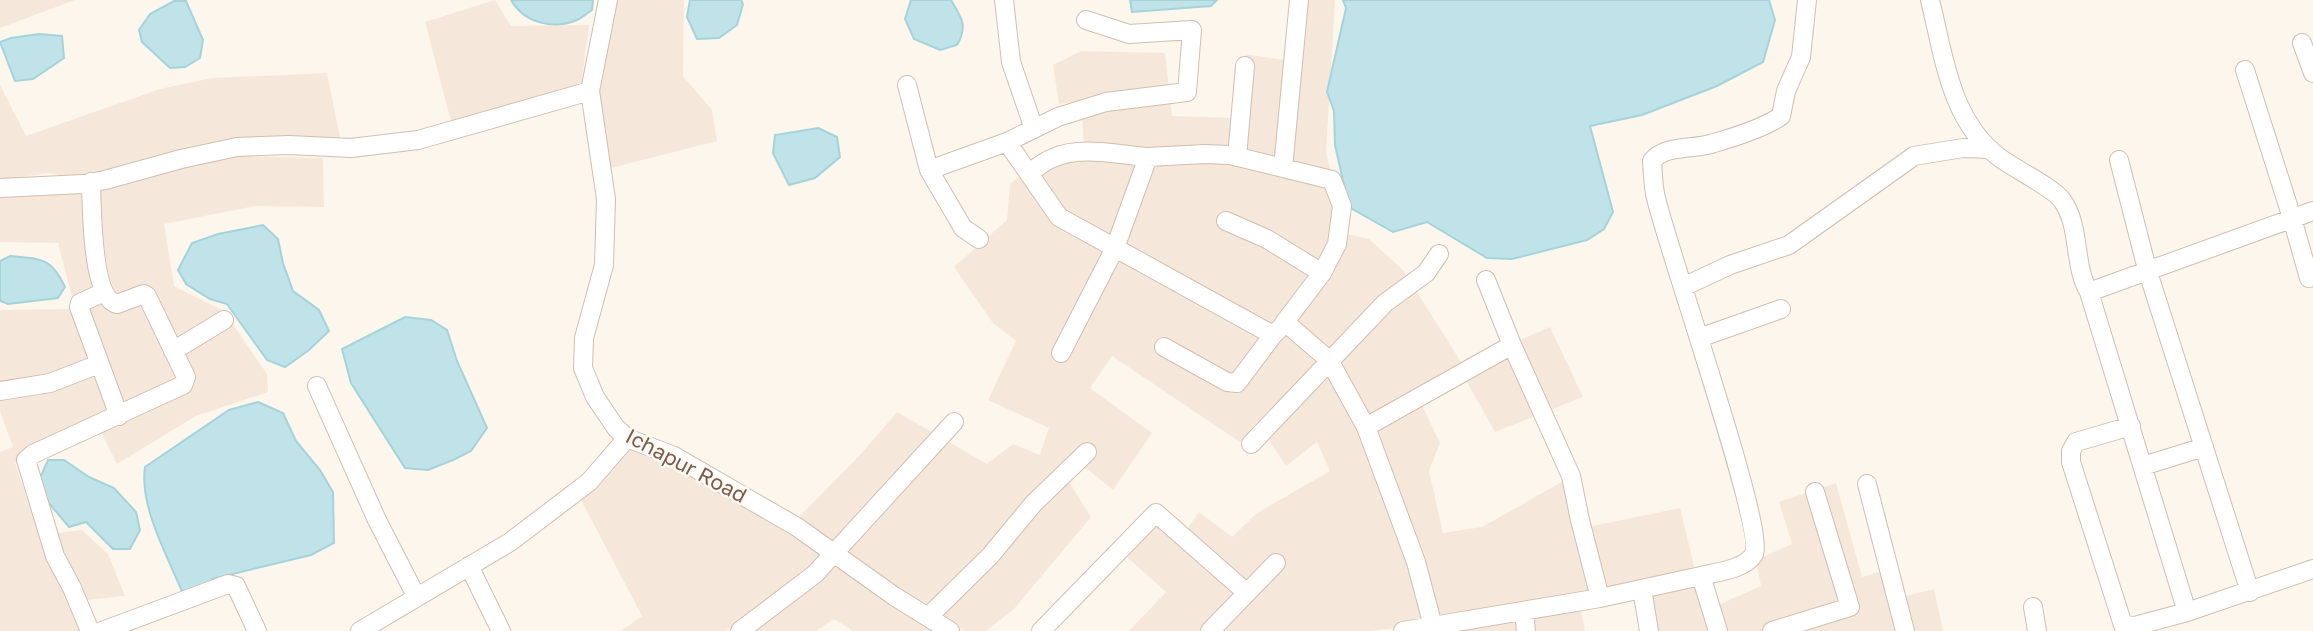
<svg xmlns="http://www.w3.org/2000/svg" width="2313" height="631" viewBox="0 0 2313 631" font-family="'Golos Text',sans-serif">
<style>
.residential{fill:#f5e8da}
.water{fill:#bfe3e8;stroke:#a5d3da;stroke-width:2}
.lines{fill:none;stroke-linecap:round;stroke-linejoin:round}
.minor-casing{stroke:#d1beb0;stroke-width:20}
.minor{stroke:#fff;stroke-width:18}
.labels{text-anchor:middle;stroke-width:5;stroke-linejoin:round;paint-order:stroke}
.street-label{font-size:21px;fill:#7a5c4d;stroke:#fffaf3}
</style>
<rect width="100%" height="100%" fill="#fdf6ec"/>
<!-- residential -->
<path class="residential" d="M 0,0 L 75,0 L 0,28 Z
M 495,0 L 511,26 L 589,25 L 581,87 L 452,125 L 425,22 Z
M 616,0 L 684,0 L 683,76 L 712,110 L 717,141 L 611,168 L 593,97 Z
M 1290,0 L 1335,0 L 1326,153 L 1347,234 L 1369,239 L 1403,270 L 1463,365 L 1550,327 L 1583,397 L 1495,432 L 1459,368 L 1416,393 L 1440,443 L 1429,471 L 1443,533 L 1482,527 L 1567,479 L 1588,527 L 1680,508 L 1695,570 L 1716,606 L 1761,586 L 1756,560 L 1792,544 L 1779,502 L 1836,483 L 1862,577 L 1885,570 L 1893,599 L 1934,589 L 1943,631 L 1654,631 L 1644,582 L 1578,596 L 1585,631 L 1408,631 L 1407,627 L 1368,631 L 1129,631 L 1166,592 L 1126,556 L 1160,523 L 1177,543 L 1199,512 L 1232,537 L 1257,513 L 1330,471 L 1317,442 L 1286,466 L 1257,422 L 1240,442 L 1112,356 L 1090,388 L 1152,433 L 1113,490 L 1086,468 L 1068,480 L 1091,517 L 1014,609 L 986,631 L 964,631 L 952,624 L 798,518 L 861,454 L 897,412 L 987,464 L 1013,444 L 1040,455 L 1049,428 L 988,400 L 1016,341 L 993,323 L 954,267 L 1007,220 L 1010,184 L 1052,150 L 1084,147 L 1081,101 L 1059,104 L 1053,65 L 1081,51 L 1165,53 L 1172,116 L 1234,118 L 1245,54 L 1284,60 Z
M 327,73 L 341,142 L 160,158 L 81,179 L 49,173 L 0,180 L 0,85 L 26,136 L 160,89 L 212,78 Z
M 235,156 L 323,158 L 324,207 L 255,206 L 164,224 L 174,286 L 224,311 L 267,374 L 268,392 L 196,416 L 117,464 L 96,422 L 15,463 L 39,535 L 82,530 L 108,554 L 125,596 L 86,600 L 95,631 L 0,631 L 0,452 L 13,447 L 0,411 L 0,310 L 75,309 L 58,243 L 0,242 L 0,198 Z
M 626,446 L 670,461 L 821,554 L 813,567 L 742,621 L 725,631 L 621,631 L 642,616 L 581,500 Z
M 835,560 L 934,631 L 853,631 L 834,619 L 816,631 L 744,631 L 812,588 Z"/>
<!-- water -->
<path class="water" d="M 511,0 L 593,0 L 592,10 C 587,13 582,18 577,20 C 553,30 524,23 511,0 Z
M 690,0 L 741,0 L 743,4 L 737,25 L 719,38 L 697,39 L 687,17 Z
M 911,0 L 951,0 C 962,18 968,26 957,45 L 940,50 L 914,39 L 905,19 Z
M 1130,0 L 1217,0 L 1211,6 L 1132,12 Z
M 1343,0 L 1769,0 L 1775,20 L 1763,62 L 1717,86 L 1642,115 L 1590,126 L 1613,212 L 1604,229 L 1587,240 L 1512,259 L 1487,258 L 1427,222 L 1393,232 L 1349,207 L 1335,145 L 1334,111 L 1327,92 L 1346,8 Z
M 174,1 L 186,1 L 203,40 L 200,58 L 185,67 L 170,68 L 142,42 L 139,30 L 150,14 Z
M 39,34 L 62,36 L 64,58 L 33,79 L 15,81 L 0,42 L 11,38 Z
M 818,128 L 837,137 L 840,157 L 815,178 L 789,185 L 773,153 L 775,135 Z
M 263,225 L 278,239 L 283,263 L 293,291 L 319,310 L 329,331 L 309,350 L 285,367 L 267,360 L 227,304 L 210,299 L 186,284 L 178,270 L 192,243 L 218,234 Z
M 10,256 C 41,259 51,257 65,287 L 58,298 L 8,304 L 0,301 L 0,261 Z
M 405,317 L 431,320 L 447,330 L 457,361 L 487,428 L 471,451 L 453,460 L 428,470 L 405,468 L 351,383 L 342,349 Z
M 258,402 L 283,413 L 296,441 L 320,470 L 333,492 L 334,543 L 311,555 L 212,579 L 208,591 L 184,596 C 169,559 139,507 145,467 L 229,410 Z
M 48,460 L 64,460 L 89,477 L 114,488 L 136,512 L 140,530 L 130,549 L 113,549 L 86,522 L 69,527 L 48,502 L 40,478 Z"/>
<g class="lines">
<defs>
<path id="minor" d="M 608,0 L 590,91 L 606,199 L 604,265 L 584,338 L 583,368 L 595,397 L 616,428 L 627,438 L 674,456 L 797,527 L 894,596 L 950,631
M 1004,0 L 1011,62 L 1034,129
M 1930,0 C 1944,56 1950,121 2000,158 C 2015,169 2052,187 2062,200 C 2081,226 2073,266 2089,292 L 2313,211
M 2302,43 L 2313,73
M 2245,70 L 2292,218 L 2309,278
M 907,85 L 929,170
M 1007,142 L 1059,217 L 1273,335
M 1237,157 L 1245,66
M 2119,160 L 2147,269 L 2250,592
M 1283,168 L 1299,0
M 1029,173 C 1037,168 1044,161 1053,158 C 1080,145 1119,155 1148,157
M 0,188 L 83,184 L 105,180 L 181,159 L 237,147 L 289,145 L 351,148 L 418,140 L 590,91
M 1226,221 L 1267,239 L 1322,273
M 979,239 L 963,228 L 929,170 L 1007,142 L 1058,117 L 1106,102 L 1187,92 L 1192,30 L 1129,34 L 1086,20
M 1486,280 L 1512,345
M 1683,287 L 1730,265 L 1789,245 L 1914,156 L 1963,148 L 1990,149
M 104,292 L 80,303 L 79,307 L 119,416
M 2089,292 L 2187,612
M 1699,338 L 1781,309
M 1164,347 L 1227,382 L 1237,383 L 1273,335 L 1286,323 L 1329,360 L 1366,427 L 1416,562 L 1433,626 L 1600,598 L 1701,576
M 173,351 L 224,320
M 1061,353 L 1115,248 L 1148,157 L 1205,154 L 1230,155 L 1332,180 L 1342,206 L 1337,244 L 1322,273 L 1284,323
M 317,386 L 377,520 L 416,596
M 0,391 L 50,383 L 99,364
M 2131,426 L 2076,442 L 2071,451 L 2071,462 L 2123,625 L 2135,626 L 2187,612 L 2313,569
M 1366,427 L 1512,345 L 1571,476 L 1580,520 L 1600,598
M 1251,444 L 1385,303 L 1426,273 L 1439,254
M 2143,466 L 2204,447
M 1867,484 L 1905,631
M 469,566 L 501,631
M 1642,589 L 1649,631
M 2033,607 L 2037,631
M 1524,612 L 1526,631
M 928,617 L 990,556 L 1034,503 L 1087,452
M 90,631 L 72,588 L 55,556 L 26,460 L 33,454 L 183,385 L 186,377 L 147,296 L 144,294 L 117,304 C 91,298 92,205 91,182
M 102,631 L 228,584 L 236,586 L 257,631
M 360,631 L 510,542 L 589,482 L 627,438
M 740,631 L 815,574 L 954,422
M 1041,631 L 1156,513 L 1247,593
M 1210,631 L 1276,563
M 1403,631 L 1433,626
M 1718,631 L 1701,576 C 1717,572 1746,569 1754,554 C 1766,530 1667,247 1656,198 C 1653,187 1653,173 1652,161 C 1665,144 1695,150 1714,143 C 1735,137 1764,128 1781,116 L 1786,91 L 1801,57 L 1807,0
M 1772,631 L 1850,607 L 1815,492"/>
</defs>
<!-- minor casing -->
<use href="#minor" class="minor-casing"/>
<!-- minor -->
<use href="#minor" class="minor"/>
</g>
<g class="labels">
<!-- street labels -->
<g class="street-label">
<text transform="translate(686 466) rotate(28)" y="7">Ichapur Road</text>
</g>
</g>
</svg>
